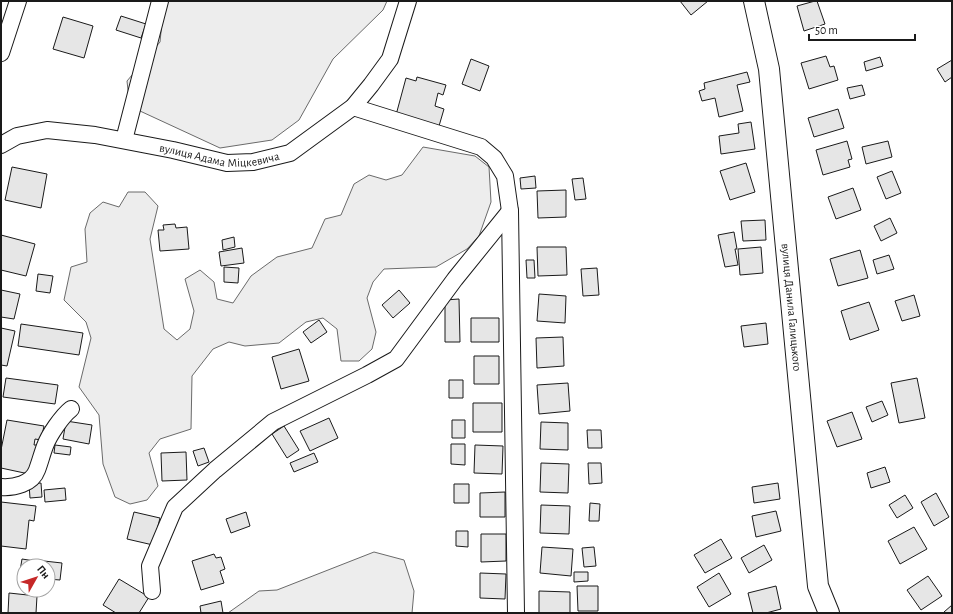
<svg xmlns="http://www.w3.org/2000/svg" width="953" height="614" viewBox="0 0 953 614" font-family="'Alegreya Sans',sans-serif">
<style>
.green{fill:#ededed;stroke:#6a6a6a}
.building{fill:#e6e6e6;stroke:#1a1a1a}
.lines{fill:none;stroke-linecap:round;stroke-linejoin:round}
.minor-casing{stroke:#1a1a1a;stroke-width:18}
.major-casing{stroke:#1a1a1a;stroke-width:22}
.minor{stroke:#fff;stroke-width:16}
.major{stroke:#fff;stroke-width:20}
.labels{text-anchor:middle;stroke-width:3;stroke-linejoin:round;paint-order:stroke}
.street-label{font-size:12px;fill:#1a1a1a;stroke:#fff}
</style>
<rect width="100%" height="100%" fill="#fff"/>
<!-- green -->
<path class="green" d="M 164,1 L 387,1 L 383,10 L 333,59 L 299,120 L 272,140 L 220,148 L 140,111 L 129,99 L 127,81 L 160,42 Z
M 423,147 L 475,156 L 489,167 L 491,202 L 479,236 L 467,249 L 436,267 L 384,269 L 373,282 L 367,298 L 376,332 L 372,349 L 359,361 L 341,361 L 337,329 L 323,318 L 306,322 L 279,343 L 245,346 L 229,342 L 213,349 L 192,376 L 191,429 L 160,439 L 149,453 L 158,486 L 147,500 L 130,504 L 115,497 L 103,464 L 99,415 L 79,387 L 91,338 L 86,322 L 64,300 L 71,267 L 87,262 L 85,229 L 90,213 L 103,202 L 119,207 L 128,192 L 145,192 L 158,206 L 150,239 L 164,329 L 177,340 L 190,329 L 194,311 L 185,279 L 200,270 L 214,282 L 217,299 L 233,303 L 251,276 L 277,257 L 312,248 L 325,219 L 341,215 L 354,184 L 369,175 L 386,180 L 402,175 Z
M 374,552 L 404,560 L 414,591 L 412,613 L 228,613 L 259,591 L 277,590 Z"/>
<!-- building -->
<path class="building" d="M 680,1 L 708,1 L 691,15 Z
M 815,1 L 817,1 L 825,24 L 804,31 L 797,6 Z
M 121,16 L 146,24 L 141,38 L 116,30 Z
M 63,17 L 93,26 L 84,58 L 53,49 Z
M 826,56 L 830,67 L 834,66 L 838,80 L 809,89 L 801,63 Z
M 880,57 L 883,66 L 866,71 L 864,62 Z
M 471,59 L 489,66 L 480,91 L 462,84 Z
M 952,60 L 952,77 L 945,82 L 937,69 Z
M 747,72 L 750,82 L 737,85 L 743,111 L 719,117 L 715,98 L 702,101 L 699,91 L 705,89 L 704,83 Z
M 417,77 L 446,85 L 443,95 L 438,93 L 435,106 L 444,109 L 439,126 L 396,115 L 406,78 L 416,81 Z
M 862,85 L 865,95 L 850,99 L 847,88 Z
M 838,109 L 844,128 L 814,137 L 808,118 Z
M 751,122 L 755,149 L 721,154 L 719,136 L 739,133 L 738,124 Z
M 847,141 L 852,159 L 848,160 L 850,167 L 823,175 L 816,150 Z
M 888,141 L 892,157 L 866,164 L 862,147 Z
M 746,163 L 755,192 L 730,200 L 720,171 Z
M 12,167 L 47,174 L 41,208 L 5,200 Z
M 892,171 L 901,193 L 886,199 L 877,177 Z
M 535,176 L 536,188 L 521,189 L 520,178 Z
M 583,178 L 586,199 L 575,200 L 572,179 Z
M 853,188 L 861,210 L 836,219 L 828,197 Z
M 566,190 L 566,217 L 538,218 L 537,191 Z
M 890,218 L 897,233 L 881,241 L 874,226 Z
M 765,220 L 766,240 L 743,241 L 741,221 Z
M 175,224 L 176,228 L 187,227 L 189,249 L 160,251 L 158,230 L 164,230 L 163,225 Z
M 734,232 L 737,249 L 735,249 L 738,265 L 725,267 L 718,235 Z
M 1,235 L 35,244 L 26,276 L 1,270 Z
M 234,237 L 235,247 L 223,250 L 222,240 Z
M 537,247 L 566,247 L 567,275 L 538,276 Z
M 761,247 L 763,273 L 740,275 L 738,249 Z
M 242,248 L 244,263 L 221,266 L 219,252 Z
M 860,250 L 868,278 L 838,286 L 830,259 Z
M 889,255 L 894,269 L 877,274 L 873,260 Z
M 526,260 L 534,260 L 535,278 L 527,278 Z
M 224,267 L 239,268 L 238,283 L 224,282 Z
M 597,268 L 599,295 L 583,296 L 581,269 Z
M 38,274 L 53,276 L 50,293 L 36,291 Z
M 1,290 L 20,294 L 14,319 L 1,317 Z
M 399,290 L 410,303 L 393,318 L 382,305 Z
M 539,294 L 566,296 L 565,323 L 537,321 Z
M 914,295 L 920,316 L 902,321 L 895,301 Z
M 459,299 L 460,342 L 445,342 L 445,300 Z
M 869,302 L 879,330 L 850,340 L 841,311 Z
M 471,318 L 499,318 L 499,342 L 471,342 Z
M 319,320 L 327,332 L 311,343 L 303,332 Z
M 766,323 L 768,344 L 744,347 L 741,326 Z
M 21,324 L 83,333 L 79,355 L 18,346 Z
M 1,328 L 15,331 L 7,366 L 1,365 Z
M 563,337 L 564,366 L 537,368 L 536,338 Z
M 299,349 L 309,381 L 281,389 L 272,357 Z
M 474,356 L 499,356 L 499,384 L 474,384 Z
M 6,378 L 58,385 L 55,404 L 3,397 Z
M 917,378 L 925,418 L 899,423 L 891,383 Z
M 449,380 L 463,380 L 463,398 L 449,398 Z
M 568,383 L 570,411 L 539,414 L 537,385 Z
M 882,401 L 888,415 L 872,422 L 866,407 Z
M 473,403 L 502,403 L 502,432 L 473,432 Z
M 852,412 L 862,439 L 837,447 L 827,421 Z
M 329,418 L 338,438 L 310,451 L 300,431 Z
M 7,420 L 44,426 L 41,440 L 35,439 L 34,445 L 39,445 L 29,474 L 1,468 L 1,450 Z
M 452,420 L 465,420 L 465,438 L 452,438 Z
M 66,421 L 92,425 L 89,444 L 63,439 Z
M 541,422 L 568,423 L 568,450 L 540,449 Z
M 284,426 L 299,450 L 287,458 L 272,434 Z
M 587,430 L 601,430 L 602,448 L 588,448 Z
M 451,444 L 465,444 L 465,465 L 451,464 Z
M 55,445 L 71,447 L 70,455 L 54,453 Z
M 475,445 L 503,446 L 502,474 L 474,473 Z
M 204,448 L 209,462 L 198,466 L 193,451 Z
M 186,452 L 187,480 L 162,481 L 161,453 Z
M 314,453 L 318,462 L 294,472 L 290,463 Z
M 541,463 L 569,464 L 568,493 L 540,492 Z
M 588,463 L 601,463 L 602,483 L 589,484 Z
M 885,467 L 890,482 L 871,488 L 867,473 Z
M 41,483 L 42,497 L 30,498 L 29,484 Z
M 778,483 L 780,499 L 754,503 L 752,487 Z
M 454,484 L 469,484 L 469,503 L 454,503 Z
M 65,488 L 66,500 L 45,502 L 44,490 Z
M 505,492 L 505,517 L 480,517 L 480,493 Z
M 936,493 L 949,517 L 934,526 L 921,502 Z
M 905,495 L 913,508 L 897,518 L 889,505 Z
M 1,502 L 36,506 L 34,521 L 29,520 L 26,549 L 1,546 Z
M 590,503 L 600,504 L 599,521 L 589,521 Z
M 541,505 L 570,506 L 569,534 L 540,533 Z
M 776,511 L 781,531 L 756,537 L 752,516 Z
M 134,512 L 160,518 L 153,545 L 127,539 Z
M 246,512 L 250,526 L 231,533 L 226,519 Z
M 914,527 L 927,549 L 900,564 L 888,541 Z
M 456,531 L 468,531 L 468,547 L 456,546 Z
M 481,534 L 506,534 L 506,561 L 481,562 Z
M 721,539 L 732,558 L 705,573 L 694,555 Z
M 764,545 L 772,560 L 749,573 L 741,558 Z
M 542,547 L 573,549 L 571,576 L 540,573 Z
M 594,547 L 596,566 L 584,567 L 582,548 Z
M 214,554 L 216,558 L 221,557 L 225,569 L 220,571 L 224,583 L 201,590 L 192,561 Z
M 22,559 L 41,562 L 41,566 L 24,566 L 24,572 L 20,571 Z
M 44,561 L 62,563 L 60,580 L 48,579 L 48,566 L 44,566 Z
M 574,572 L 588,572 L 588,581 L 574,582 Z
M 480,573 L 506,574 L 505,599 L 480,598 Z
M 719,573 L 731,594 L 709,607 L 697,587 Z
M 928,576 L 942,596 L 921,610 L 907,590 Z
M 119,579 L 149,597 L 139,613 L 116,613 L 103,605 Z
M 577,586 L 598,586 L 598,611 L 578,611 Z
M 776,586 L 781,609 L 766,613 L 753,613 L 748,593 Z
M 539,591 L 570,592 L 570,613 L 539,613 Z
M 9,593 L 37,596 L 36,613 L 8,613 Z
M 221,601 L 223,613 L 201,613 L 200,606 Z
M 952,605 L 952,613 L 945,613 L 944,612 Z"/>
<g class="lines">
<defs>
<g id="minor">
<path d="M 1,53 L 18,1"/>
<path d="M 353,107 L 481,147 L 494,158 L 505,176 L 510,211 L 516,613"/>
<path d="M 124,140 L 160,1"/>
<path id="s1" d="M 1,145 L 17,136 L 47,130 L 95,135 L 173,150 L 227,163 L 253,162 L 290,153 L 353,107 L 371,85 L 390,59 L 408,1"/>
<path d="M 1,487 C 14,488 32,484 37,470 C 40,462 42,454 45,446 C 49,435 62,416 71,409"/>
<path d="M 152,591 L 150,566 L 175,507 L 215,470 L 273,422 L 367,375 L 396,359 L 455,279 L 510,211"/>
</g>
<g id="major">
<path id="s2" d="M 754,1 L 769,69 L 818,586 L 829,613"/>
</g>
</defs>
<!-- minor casing -->
<use href="#minor" class="minor-casing"/>
<!-- major casing -->
<use href="#major" class="major-casing"/>
<!-- minor -->
<use href="#minor" class="minor"/>
<!-- major -->
<use href="#major" class="major"/>
</g>
<g class="labels">
<!-- street labels -->
<g class="street-label">
<text dy="4" stroke="none"><textPath href="#s1" startOffset="224">вулиця Адама Міцкевича</textPath></text>
<text dy="4" stroke="none"><textPath href="#s2" startOffset="309">вулиця Данила Галицького</textPath></text>
</g>
</g>
<!-- border -->
<rect width="953" height="614" fill="none" stroke="#1a1a1a" stroke-width="4"/>
<!-- north arrow -->
<g transform="translate(36 578) rotate(51)"><circle r="19" fill="#ffffff" stroke="#a3a3a3"/>
<path d="M0-3L7 15L0 10L-7 15Z" fill="#c62828"/>
<text y="-6" font-size="11" font-weight="bold" text-anchor="middle" fill="#1a1a1a">Пн</text>
</g>
<!-- scale -->
<path d="M809 34v6h106v-6" fill="none" stroke="#1a1a1a" stroke-width="2"/>
<text x="815" y="34" font-size="12" fill="#1a1a1a" stroke="#ffffff" stroke-width="3" paint-order="stroke">50 m</text>
</svg>
